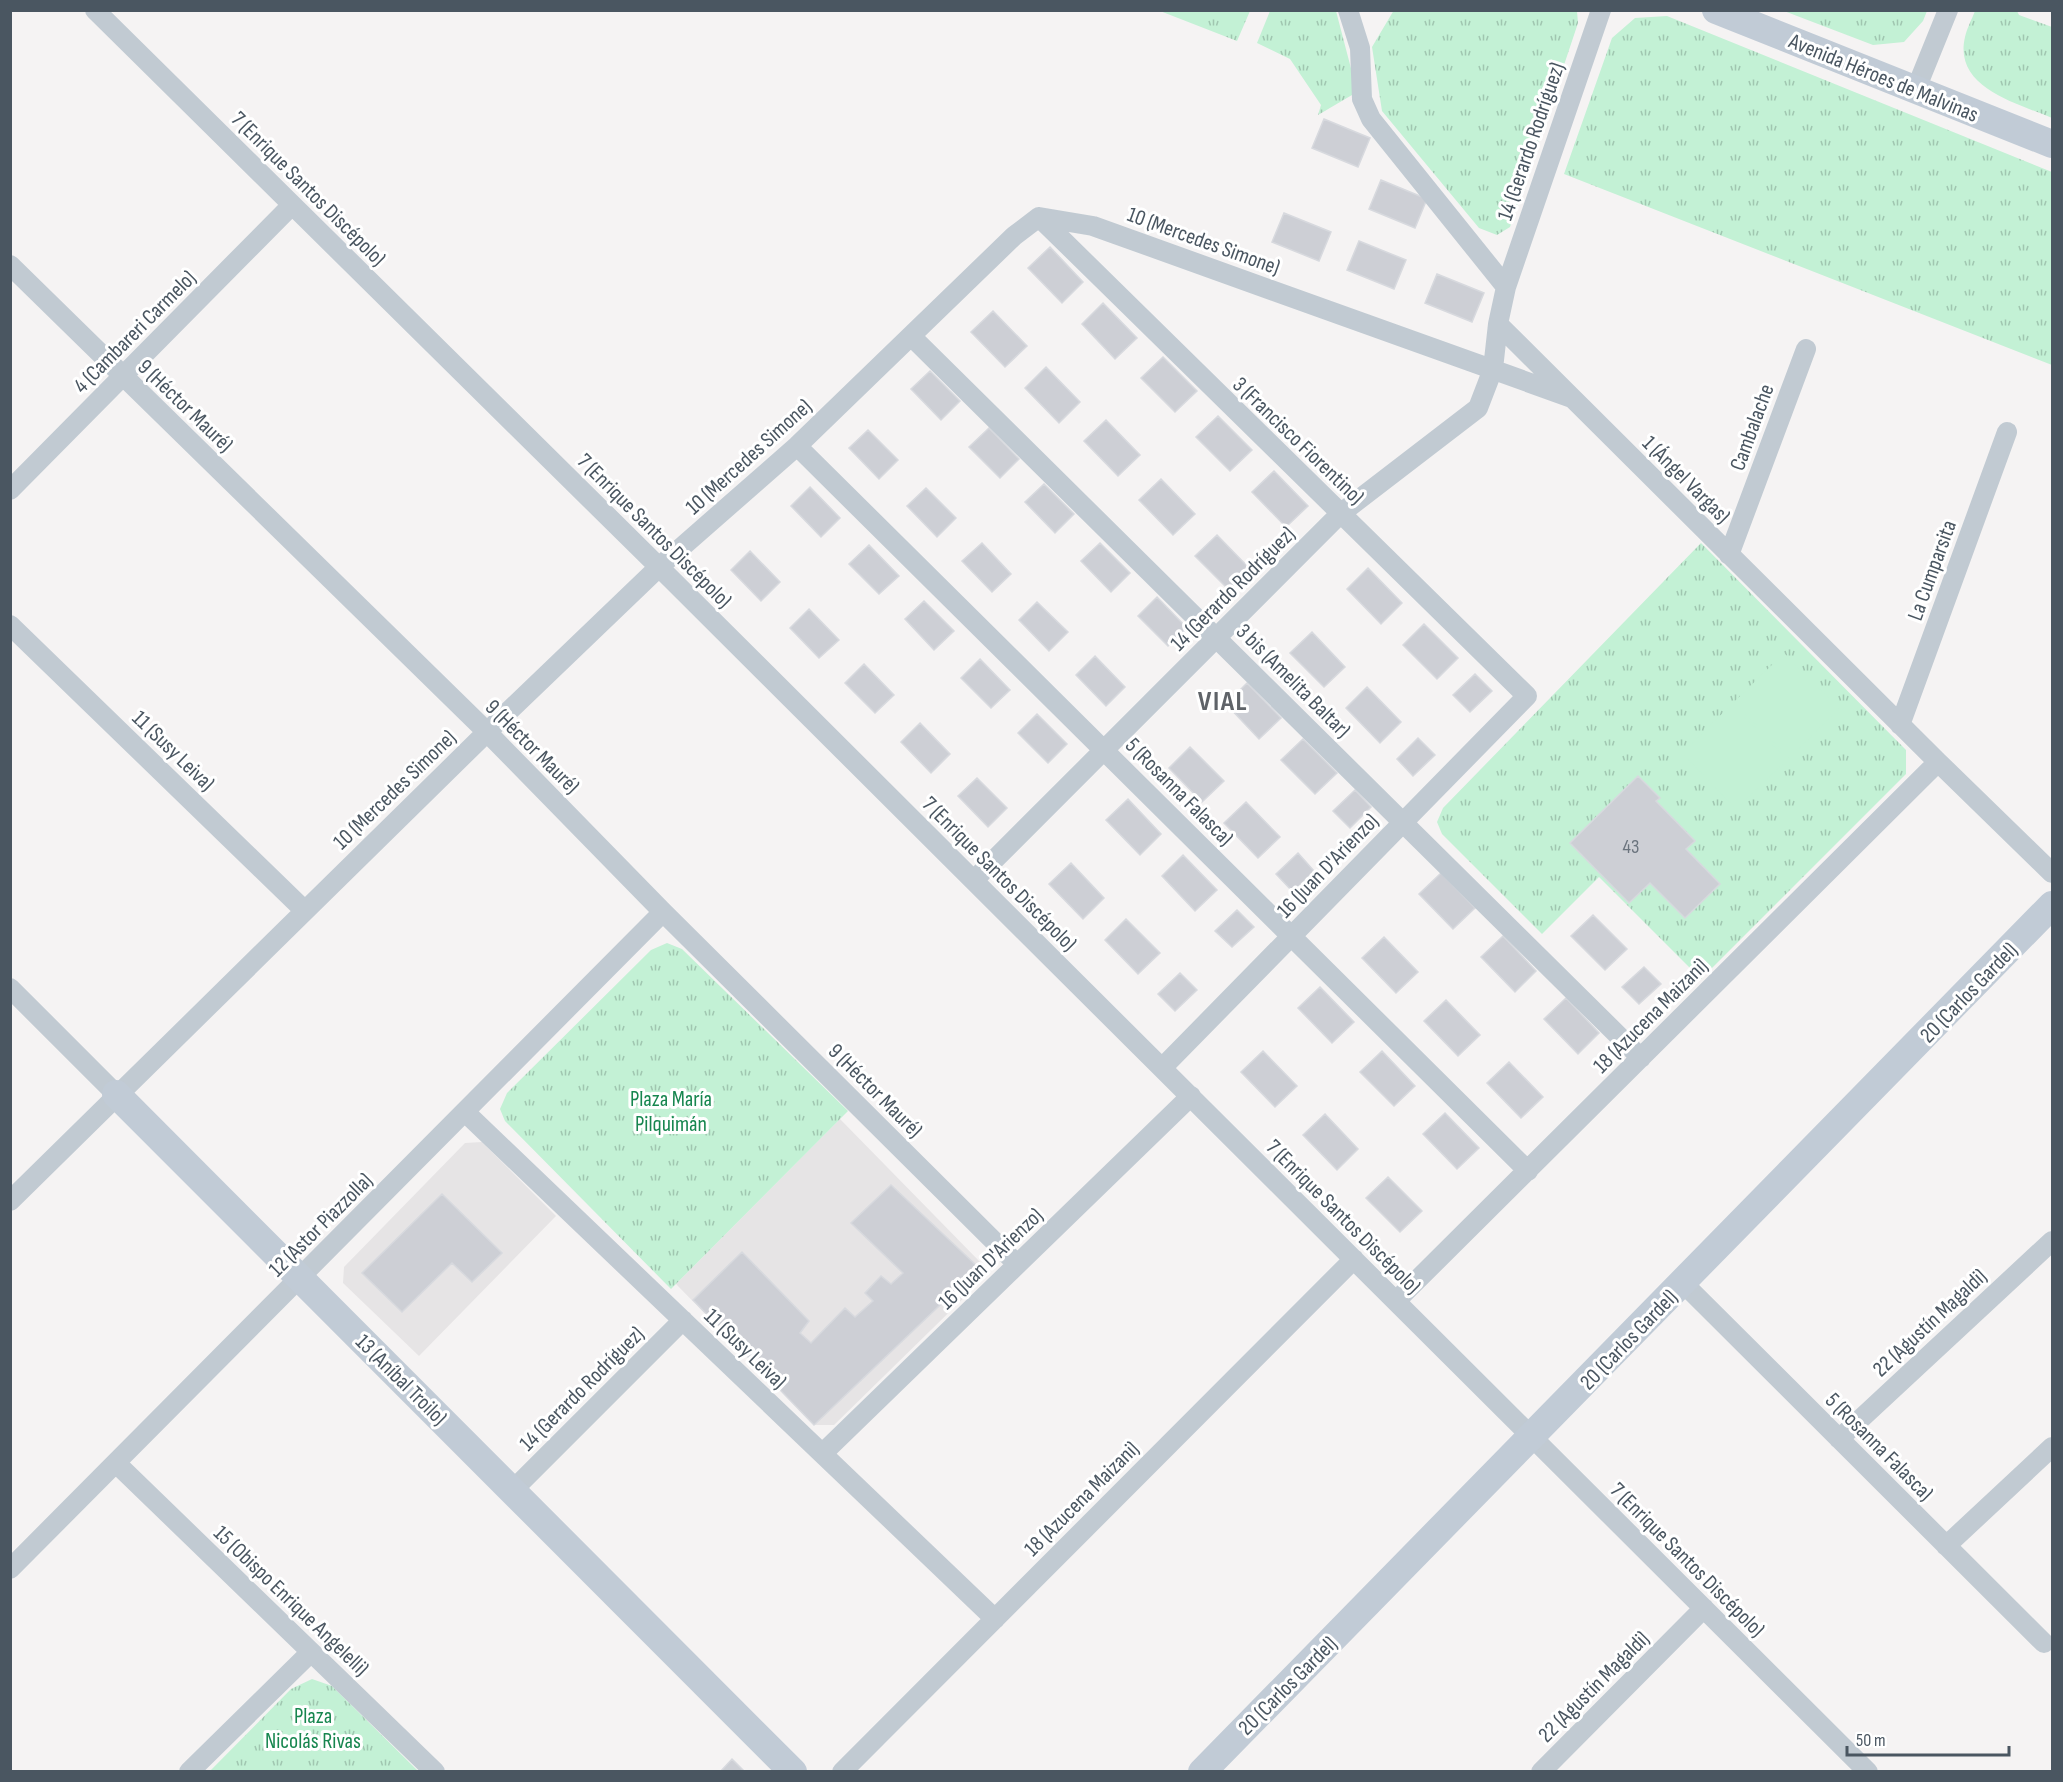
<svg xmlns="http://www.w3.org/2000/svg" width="2063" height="1782" viewBox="0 0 2063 1782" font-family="'Sofia Sans Condensed',sans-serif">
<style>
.education{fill:#e6e4e5}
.grass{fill:url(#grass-tufts)}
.pitch{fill:#c3f1d5}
.building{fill:#cdcfd5;stroke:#d7d9de;stroke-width:1.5}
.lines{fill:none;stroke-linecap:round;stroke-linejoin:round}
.street{stroke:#c1cad2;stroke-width:20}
.secondary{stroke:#c1cbd6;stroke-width:28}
.labels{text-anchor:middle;stroke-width:6;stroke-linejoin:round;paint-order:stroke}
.number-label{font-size:20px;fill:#6b747e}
.street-label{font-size:22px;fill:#4a5661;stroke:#fff}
.park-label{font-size:22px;fill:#17864f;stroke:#fff}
.district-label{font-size:28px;font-weight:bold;letter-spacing:1.5px;fill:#5f6368;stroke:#fff}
</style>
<defs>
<pattern id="grass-tufts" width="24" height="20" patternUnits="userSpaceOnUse" patternTransform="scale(1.5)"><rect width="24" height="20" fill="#c3f1d5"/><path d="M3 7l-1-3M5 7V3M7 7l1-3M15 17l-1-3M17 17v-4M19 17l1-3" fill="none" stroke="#a0c6b0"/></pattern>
</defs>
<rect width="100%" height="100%" fill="#f5f3f3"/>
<!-- education -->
<path class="education" d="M 840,1119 L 981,1263 L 980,1282 L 834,1425 L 814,1425 L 676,1284 Z
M 482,1142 L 556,1216 L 419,1356 L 343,1283 L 344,1267 L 465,1143 Z"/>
<!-- grass -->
<path class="grass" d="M 1394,10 L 1577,11 L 1578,23 L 1510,227 L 1497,235 L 1479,228 L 1382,111 L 1372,47 Z
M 1160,11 L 1250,11 L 1237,41 Z
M 1270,11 L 1336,11 L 1353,76 L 1352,95 L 1318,115 L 1321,105 L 1290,59 L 1257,43 Z
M 1784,11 L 1927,11 L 1923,21 L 1904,42 L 1873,45 Z
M 1975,11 L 2017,11 L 2019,15 L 2052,27 L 2052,118 C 2017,103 1953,88 1965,37 C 1967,28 1972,19 1975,11 Z
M 1667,16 L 2052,172 L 2052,365 L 1564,174 L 1612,38 L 1635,18 Z
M 1701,543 L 1906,750 L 1906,774 L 1701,979 L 1599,877 L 1542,934 L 1442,834 L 1437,822 L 1443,808 Z
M 667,943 L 682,949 L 848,1111 L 671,1289 L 505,1121 L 500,1109 L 507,1093 L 651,950 Z
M 312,1679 L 332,1686 L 418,1771 L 209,1772 L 291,1689 Z"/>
<!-- pitch -->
<path class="pitch" d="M 1784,653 L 1839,709 L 1789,758 L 1734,702 Z
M 1732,704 L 1787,760 L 1736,809 L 1682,753 Z"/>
<!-- building -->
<path class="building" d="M 1324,119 L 1370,138 L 1358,167 L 1312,148 Z
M 1381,180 L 1427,199 L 1415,228 L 1369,209 Z
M 1284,213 L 1331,232 L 1319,261 L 1272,242 Z
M 1359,241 L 1406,260 L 1394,289 L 1347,270 Z
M 1050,247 L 1083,282 L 1062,303 L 1028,268 Z
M 1437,274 L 1484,293 L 1472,322 L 1425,303 Z
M 1103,303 L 1137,338 L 1115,359 L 1082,324 Z
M 993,311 L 1027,346 L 1005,367 L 971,332 Z
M 1163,357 L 1197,391 L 1175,412 L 1141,378 Z
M 1046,367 L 1080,402 L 1059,423 L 1025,388 Z
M 930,371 L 960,401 L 941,420 L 911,389 Z
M 1218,416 L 1252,450 L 1230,471 L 1196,437 Z
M 1106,420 L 1140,455 L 1118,476 L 1084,441 Z
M 989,428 L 1019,459 L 1000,478 L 969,447 Z
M 868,430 L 898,460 L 879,479 L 849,448 Z
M 1274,471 L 1308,506 L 1286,527 L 1252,492 Z
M 1161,479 L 1195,514 L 1173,535 L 1139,500 Z
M 1044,484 L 1074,514 L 1055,533 L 1025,502 Z
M 810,487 L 840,518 L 821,537 L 791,506 Z
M 926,488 L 956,518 L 937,537 L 907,506 Z
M 1217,535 L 1251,570 L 1229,590 L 1195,556 Z
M 982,543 L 1011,574 L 992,592 L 962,561 Z
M 1100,543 L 1130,573 L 1111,592 L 1081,561 Z
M 869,545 L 899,576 L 879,594 L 849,564 Z
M 750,551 L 780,582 L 761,601 L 731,570 Z
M 1368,568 L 1402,603 L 1381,624 L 1347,589 Z
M 1157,597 L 1187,628 L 1168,646 L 1138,616 Z
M 924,601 L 954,631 L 934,650 L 905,619 Z
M 1037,602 L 1068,632 L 1049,651 L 1019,620 Z
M 809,609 L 839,640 L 819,658 L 790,628 Z
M 1424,624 L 1458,658 L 1437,679 L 1403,645 Z
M 1312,632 L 1345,667 L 1324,687 L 1290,653 Z
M 1095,656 L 1125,687 L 1106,706 L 1076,675 Z
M 980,659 L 1010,690 L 991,708 L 961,678 Z
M 864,664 L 894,695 L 875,713 L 845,683 Z
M 1475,674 L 1492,691 L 1470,712 L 1453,695 Z
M 1247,683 L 1281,718 L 1259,739 L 1226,704 Z
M 1367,687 L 1401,722 L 1380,743 L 1346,708 Z
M 1037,714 L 1067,744 L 1048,763 L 1018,733 Z
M 920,723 L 950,754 L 931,773 L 901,742 Z
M 1418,738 L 1435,755 L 1413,776 L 1397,759 Z
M 1303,739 L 1337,773 L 1315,794 L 1281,760 Z
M 1190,747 L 1224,781 L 1202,802 L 1169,768 Z
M 1638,776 L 1660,798 L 1656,801 L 1695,841 L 1686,849 L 1720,884 L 1685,918 L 1650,883 L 1629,903 L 1570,843 Z
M 977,778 L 1007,808 L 988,827 L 958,796 Z
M 1355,790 L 1371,807 L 1350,828 L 1333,811 Z
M 1128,799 L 1161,834 L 1140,855 L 1106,820 Z
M 1246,802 L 1280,837 L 1258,858 L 1224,823 Z
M 1298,853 L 1314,871 L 1293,892 L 1276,874 Z
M 1183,855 L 1217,890 L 1195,911 L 1162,876 Z
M 1071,863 L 1104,898 L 1083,919 L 1049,884 Z
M 1441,873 L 1475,908 L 1453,929 L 1419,894 Z
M 1237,910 L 1254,927 L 1232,947 L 1215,931 Z
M 1593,915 L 1627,949 L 1605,970 L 1571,936 Z
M 1126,919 L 1160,953 L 1138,974 L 1105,940 Z
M 1503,936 L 1536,971 L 1515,992 L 1481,957 Z
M 1384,937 L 1418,972 L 1396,993 L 1362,958 Z
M 1644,967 L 1661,984 L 1639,1004 L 1622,987 Z
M 1180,973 L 1197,990 L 1175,1011 L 1158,994 Z
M 1320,987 L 1354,1022 L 1332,1043 L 1298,1008 Z
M 1566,998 L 1599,1033 L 1578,1054 L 1544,1019 Z
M 1446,1000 L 1480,1035 L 1458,1056 L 1424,1021 Z
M 1263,1051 L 1297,1086 L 1275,1107 L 1241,1072 Z
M 1382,1051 L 1415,1086 L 1394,1106 L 1360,1072 Z
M 1509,1062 L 1543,1097 L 1521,1118 L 1487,1083 Z
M 1445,1113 L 1479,1148 L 1457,1169 L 1423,1134 Z
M 1325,1114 L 1358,1149 L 1337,1170 L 1303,1135 Z
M 1388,1177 L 1422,1211 L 1400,1232 L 1366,1198 Z
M 891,1185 L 979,1268 L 814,1425 L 693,1300 L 742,1252 L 809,1321 L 800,1333 L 811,1343 L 845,1308 L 855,1317 L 873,1301 L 865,1293 L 881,1276 L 891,1284 L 903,1273 L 851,1223 Z
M 442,1194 L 502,1253 L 472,1282 L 452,1263 L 402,1312 L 362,1273 Z
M 732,1759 L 745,1772 L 720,1772 Z"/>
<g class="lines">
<!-- street -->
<path class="street" d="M 95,10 L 659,567 L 1868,1772
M 1348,10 L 1360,48 L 1362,99 L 1371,119 L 1506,287 L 1498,324 L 1938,762 L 2052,873
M 1916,89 L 1948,10
M 1039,217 L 1527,696 L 1162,1068
M 10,265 L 487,732 L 663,912 L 1017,1264
M 1506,287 L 1601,10
M 912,337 L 1641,1058
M 797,446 L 1528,1171
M 10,490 L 292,205
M 1729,555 L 1806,349
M 10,625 L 304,910
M 1900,725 L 2007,432
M 974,880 L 1340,514 L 1478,408 L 1493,369 L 1498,324
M 10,988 L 116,1094
M 465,1112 L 995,1619
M 10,1201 L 487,732 L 659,567 L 797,446 L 1014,236 L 1039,217 L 1093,226 L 1572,398
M 1683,1283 L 2044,1643
M 1396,1301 L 1938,762
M 1839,1439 L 2052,1241
M 823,1453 L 1191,1096
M 116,1463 L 435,1772
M 513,1490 L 683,1320
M 1946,1546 L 2052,1447
M 10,1569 L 663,912
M 189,1772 L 311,1652
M 842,1772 L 1354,1259
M 1541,1772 L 1704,1608"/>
<!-- secondary -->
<path class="secondary" d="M 1716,10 L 2052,144
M 116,1094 L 793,1772
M 1202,1772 L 2052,905"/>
</g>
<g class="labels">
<!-- number labels -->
<g class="number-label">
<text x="1631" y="853">43</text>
</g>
<!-- street labels -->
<g class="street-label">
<text transform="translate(1884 77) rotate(22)" y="8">Avenida Héroes de Malvinas</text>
<text transform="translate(1530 141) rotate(-71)" y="8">14 (Gerardo Rodríguez)</text>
<text transform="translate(309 188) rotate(45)" y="8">7 (Enrique Santos Discépolo)</text>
<text transform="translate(1204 240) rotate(20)" y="8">10 (Mercedes Simone)</text>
<text transform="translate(134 331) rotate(-45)" y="8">4 (Cambareri Carmelo)</text>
<text transform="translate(186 405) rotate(44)" y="8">9 (Héctor Mauré)</text>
<text transform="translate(1751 427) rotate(-70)" y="8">Cambalache</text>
<text transform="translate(1299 440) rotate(44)" y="8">3 (Francisco Fiorentino)</text>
<text transform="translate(748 456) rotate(-42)" y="8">10 (Mercedes Simone)</text>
<text transform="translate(1687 479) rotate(45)" y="8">1 (Ángel Vargas)</text>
<text transform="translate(655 530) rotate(45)" y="8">7 (Enrique Santos Discépolo)</text>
<text transform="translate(1931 570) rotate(-70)" y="8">La Cumparsita</text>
<text transform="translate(1232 588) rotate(-45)" y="8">14 (Gerardo Rodríguez)</text>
<text transform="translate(1294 680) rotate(45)" y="8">3 bis (Amelita Baltar)</text>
<text transform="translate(533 746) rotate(45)" y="8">9 (Héctor Mauré)</text>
<text transform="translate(174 750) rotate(44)" y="8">11 (Susy Leiva)</text>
<text transform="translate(394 789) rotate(-44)" y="8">10 (Mercedes Simone)</text>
<text transform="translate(1180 791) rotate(45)" y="8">5 (Rosanna Falasca)</text>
<text transform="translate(1327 865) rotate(-46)" y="8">16 (Juan D'Arienzo)</text>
<text transform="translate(1000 873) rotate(45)" y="8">7 (Enrique Santos Discépolo)</text>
<text transform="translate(1968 992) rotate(-46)" y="8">20 (Carlos Gardel)</text>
<text transform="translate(1650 1015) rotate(-45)" y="8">18 (Azucena Maizani)</text>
<text transform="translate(876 1090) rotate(45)" y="8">9 (Héctor Mauré)</text>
<text transform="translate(1344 1216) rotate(45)" y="8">7 (Enrique Santos Discépolo)</text>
<text transform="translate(320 1224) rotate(-45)" y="8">12 (Astor Piazzolla)</text>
<text transform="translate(990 1258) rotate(-44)" y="8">16 (Juan D'Arienzo)</text>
<text transform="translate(1929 1322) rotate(-43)" y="8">22 (Agustín Magaldi)</text>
<text transform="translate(1628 1339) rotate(-46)" y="8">20 (Carlos Gardel)</text>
<text transform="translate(746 1348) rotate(44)" y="8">11 (Susy Leiva)</text>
<text transform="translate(402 1379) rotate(45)" y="8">13 (Aníbal Troilo)</text>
<text transform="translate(581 1388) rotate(-45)" y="8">14 (Gerardo Rodríguez)</text>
<text transform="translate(1880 1446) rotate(45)" y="8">5 (Rosanna Falasca)</text>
<text transform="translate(1081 1498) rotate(-45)" y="8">18 (Azucena Maizani)</text>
<text transform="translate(1688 1559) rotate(45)" y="8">7 (Enrique Santos Discépolo)</text>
<text transform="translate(292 1600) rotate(44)" y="8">15 (Obispo Enrique Angelelli)</text>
<text transform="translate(1287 1685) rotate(-45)" y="8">20 (Carlos Gardel)</text>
<text transform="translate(1593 1686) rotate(-45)" y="8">22 (Agustín Magaldi)</text>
</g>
<!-- park labels -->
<g class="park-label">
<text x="671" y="1106">Plaza María<tspan x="671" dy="25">Pilquimán</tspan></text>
<text x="313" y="1723">Plaza<tspan x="313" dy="25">Nicolás Rivas</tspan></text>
</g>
<!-- district labels -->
<g class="district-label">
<text x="1223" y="710">VIAL</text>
</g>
</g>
<!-- border -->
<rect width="2063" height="1782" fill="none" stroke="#4a5661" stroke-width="24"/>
<!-- scale -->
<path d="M1847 1746v9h162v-9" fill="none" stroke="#4a5661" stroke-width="3"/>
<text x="1856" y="1746" font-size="18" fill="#4a5661" stroke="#ffffff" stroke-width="4.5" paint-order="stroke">50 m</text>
</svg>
